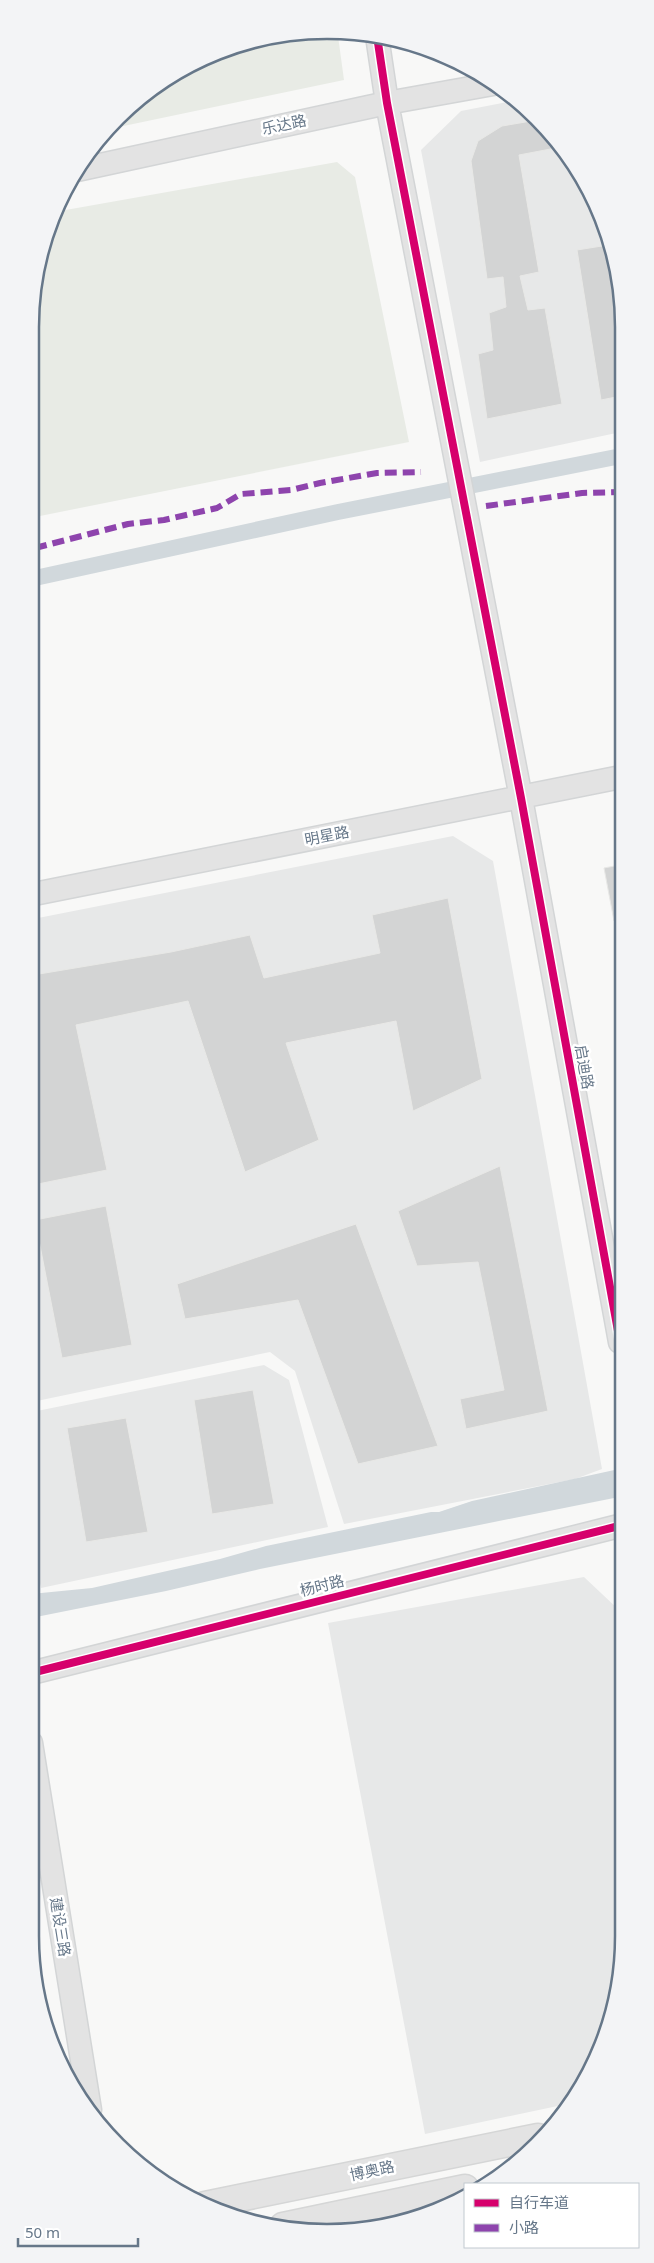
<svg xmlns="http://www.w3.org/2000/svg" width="654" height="2263" viewBox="0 0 654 2263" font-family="'Noto Sans','Noto Sans SC',sans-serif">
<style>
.built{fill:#e7e8e8}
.green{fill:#e8ebe5}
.water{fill:#d1d8dc}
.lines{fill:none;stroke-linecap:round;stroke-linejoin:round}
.canal{stroke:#d1d8dc;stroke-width:16}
.building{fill:#d3d4d4;stroke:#e8e8e6}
.secondary-casing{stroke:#d3d5d6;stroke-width:25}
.primary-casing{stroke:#d5d6d6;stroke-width:29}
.secondary{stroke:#e3e3e3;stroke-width:22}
.primary{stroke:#e3e3e3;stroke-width:26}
.quiet{stroke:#8e44ad;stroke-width:6;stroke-dasharray:12 6;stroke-linecap:butt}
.cycleway-casing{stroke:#fff;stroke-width:11}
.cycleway{stroke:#d6006c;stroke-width:8}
.labels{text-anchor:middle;stroke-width:5;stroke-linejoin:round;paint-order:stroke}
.street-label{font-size:15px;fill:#667789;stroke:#fff}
.rim{fill:none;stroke:#667789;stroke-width:2.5}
</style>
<rect width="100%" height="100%" fill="#f8f8f7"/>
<!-- built -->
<path class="built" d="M 513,101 L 550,131 L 593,196 L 621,289 L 621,432 L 480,462 L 421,150 L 461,111 Z
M 453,836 L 493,861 L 602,1469 L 575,1479 L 344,1524 L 295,1371 L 270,1352 L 32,1402 L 33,919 Z
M 264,1365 L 289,1380 L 328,1527 L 41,1588 L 31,1540 L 32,1412 Z
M 584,1577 L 619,1610 L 618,1994 L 584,2085 L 567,2104 L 425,2134 L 328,1623 Z"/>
<!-- green -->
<path class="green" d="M 269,36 L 338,36 L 344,80 L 114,128 L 162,80 Z
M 337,162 L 355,177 L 409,442 L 35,517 L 36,269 L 60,211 Z"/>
<!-- water -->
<path class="water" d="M 619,1469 L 619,1497 L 260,1569 L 166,1591 L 31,1618 L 31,1594 L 92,1588 L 220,1559 L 266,1546 L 431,1512 L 439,1512 L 472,1501 Z"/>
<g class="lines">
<!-- canal -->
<path class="canal" d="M 35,578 L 338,512 L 621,456"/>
</g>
<!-- building -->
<path class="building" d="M 537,120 L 550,131 L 561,147 L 519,155 L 539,272 L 520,276 L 528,310 L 545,308 L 562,404 L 487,419 L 478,354 L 493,350 L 489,313 L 506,307 L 503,277 L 487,279 L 471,161 L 478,141 L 502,126 Z
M 608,245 L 614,264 L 621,309 L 621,396 L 601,400 L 577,250 Z
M 620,865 L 620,921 L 614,921 L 604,868 Z
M 448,898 L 482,1079 L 413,1111 L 396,1021 L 286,1043 L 319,1140 L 245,1172 L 188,1001 L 76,1025 L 107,1170 L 33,1185 L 33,975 L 171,952 L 250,935 L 264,978 L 380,953 L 372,915 Z
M 500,1166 L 548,1411 L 466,1429 L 460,1399 L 504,1390 L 478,1262 L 417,1266 L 398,1211 Z
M 106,1206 L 132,1345 L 62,1358 L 35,1220 Z
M 356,1224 L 438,1446 L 358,1464 L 298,1300 L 185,1319 L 177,1284 Z
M 253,1390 L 274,1504 L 212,1514 L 194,1400 Z
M 126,1418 L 148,1532 L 86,1542 L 67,1428 Z"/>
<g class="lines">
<defs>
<path id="secondary" d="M 377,36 L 387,103 L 521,798 L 620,1342
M 77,170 L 387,103 L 493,84
M 34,894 L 621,777
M 31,1673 L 619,1526
M 31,1743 L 90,2110"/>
<path id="primary" d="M 205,2205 L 538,2137
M 283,2226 L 465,2188"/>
</defs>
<!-- secondary casing -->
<use href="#secondary" class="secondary-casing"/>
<!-- primary casing -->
<use href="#primary" class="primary-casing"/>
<!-- secondary -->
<use href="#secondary" class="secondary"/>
<!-- primary -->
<use href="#primary" class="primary"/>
<!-- quiet -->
<path class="quiet" d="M 486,506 L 582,493 L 621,492
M 35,548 L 128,524 L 164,520 L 217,508 L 241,494 L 291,490 L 320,483 L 377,473 L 421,472"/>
<defs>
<path id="cycleway" d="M 377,36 L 387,103 L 521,798 L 620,1342
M 31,1673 L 619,1526"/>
</defs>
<!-- cycleway casing -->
<use href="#cycleway" class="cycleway-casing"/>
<!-- cycleway -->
<use href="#cycleway" class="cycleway"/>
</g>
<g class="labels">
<!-- street labels -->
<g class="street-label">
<text transform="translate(284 125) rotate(-12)" y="5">乐达路</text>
<text transform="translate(327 836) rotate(-11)" y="5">明星路</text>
<text transform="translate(584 1067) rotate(80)" y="5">启迪路</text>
<text transform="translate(322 1586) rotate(-14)" y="5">杨时路</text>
<text transform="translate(60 1927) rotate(81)" y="5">建设三路</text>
<text transform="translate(372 2171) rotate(-12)" y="5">博奥路</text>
</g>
</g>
<!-- crop -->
<path d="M0 0H654V2263H0ZM327 39H327A288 288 0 0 1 615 327V1936A288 288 0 0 1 327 2224H327A288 288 0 0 1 39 1936V327A288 288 0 0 1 327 39Z" fill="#f3f4f6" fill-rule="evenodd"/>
<path class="rim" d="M327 39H327A288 288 0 0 1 615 327V1936A288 288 0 0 1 327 2224H327A288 288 0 0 1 39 1936V327A288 288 0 0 1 327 39Z"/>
<!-- legend -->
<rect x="464" y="2183" width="175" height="65" fill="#ffffff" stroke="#c2c9d0"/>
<rect x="474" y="2199" width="25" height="8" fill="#d6006c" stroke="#c2c9d0"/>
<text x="509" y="2208" font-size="15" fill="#667789">自行车道</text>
<rect x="474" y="2224" width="25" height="8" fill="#8e44ad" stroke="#c2c9d0"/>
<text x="509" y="2233" font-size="15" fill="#667789">小路</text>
<!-- scale -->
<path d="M18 2238v8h120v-8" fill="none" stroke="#667789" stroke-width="2.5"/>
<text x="25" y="2238" font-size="15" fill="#667789" stroke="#ffffff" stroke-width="4" paint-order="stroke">50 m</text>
</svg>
